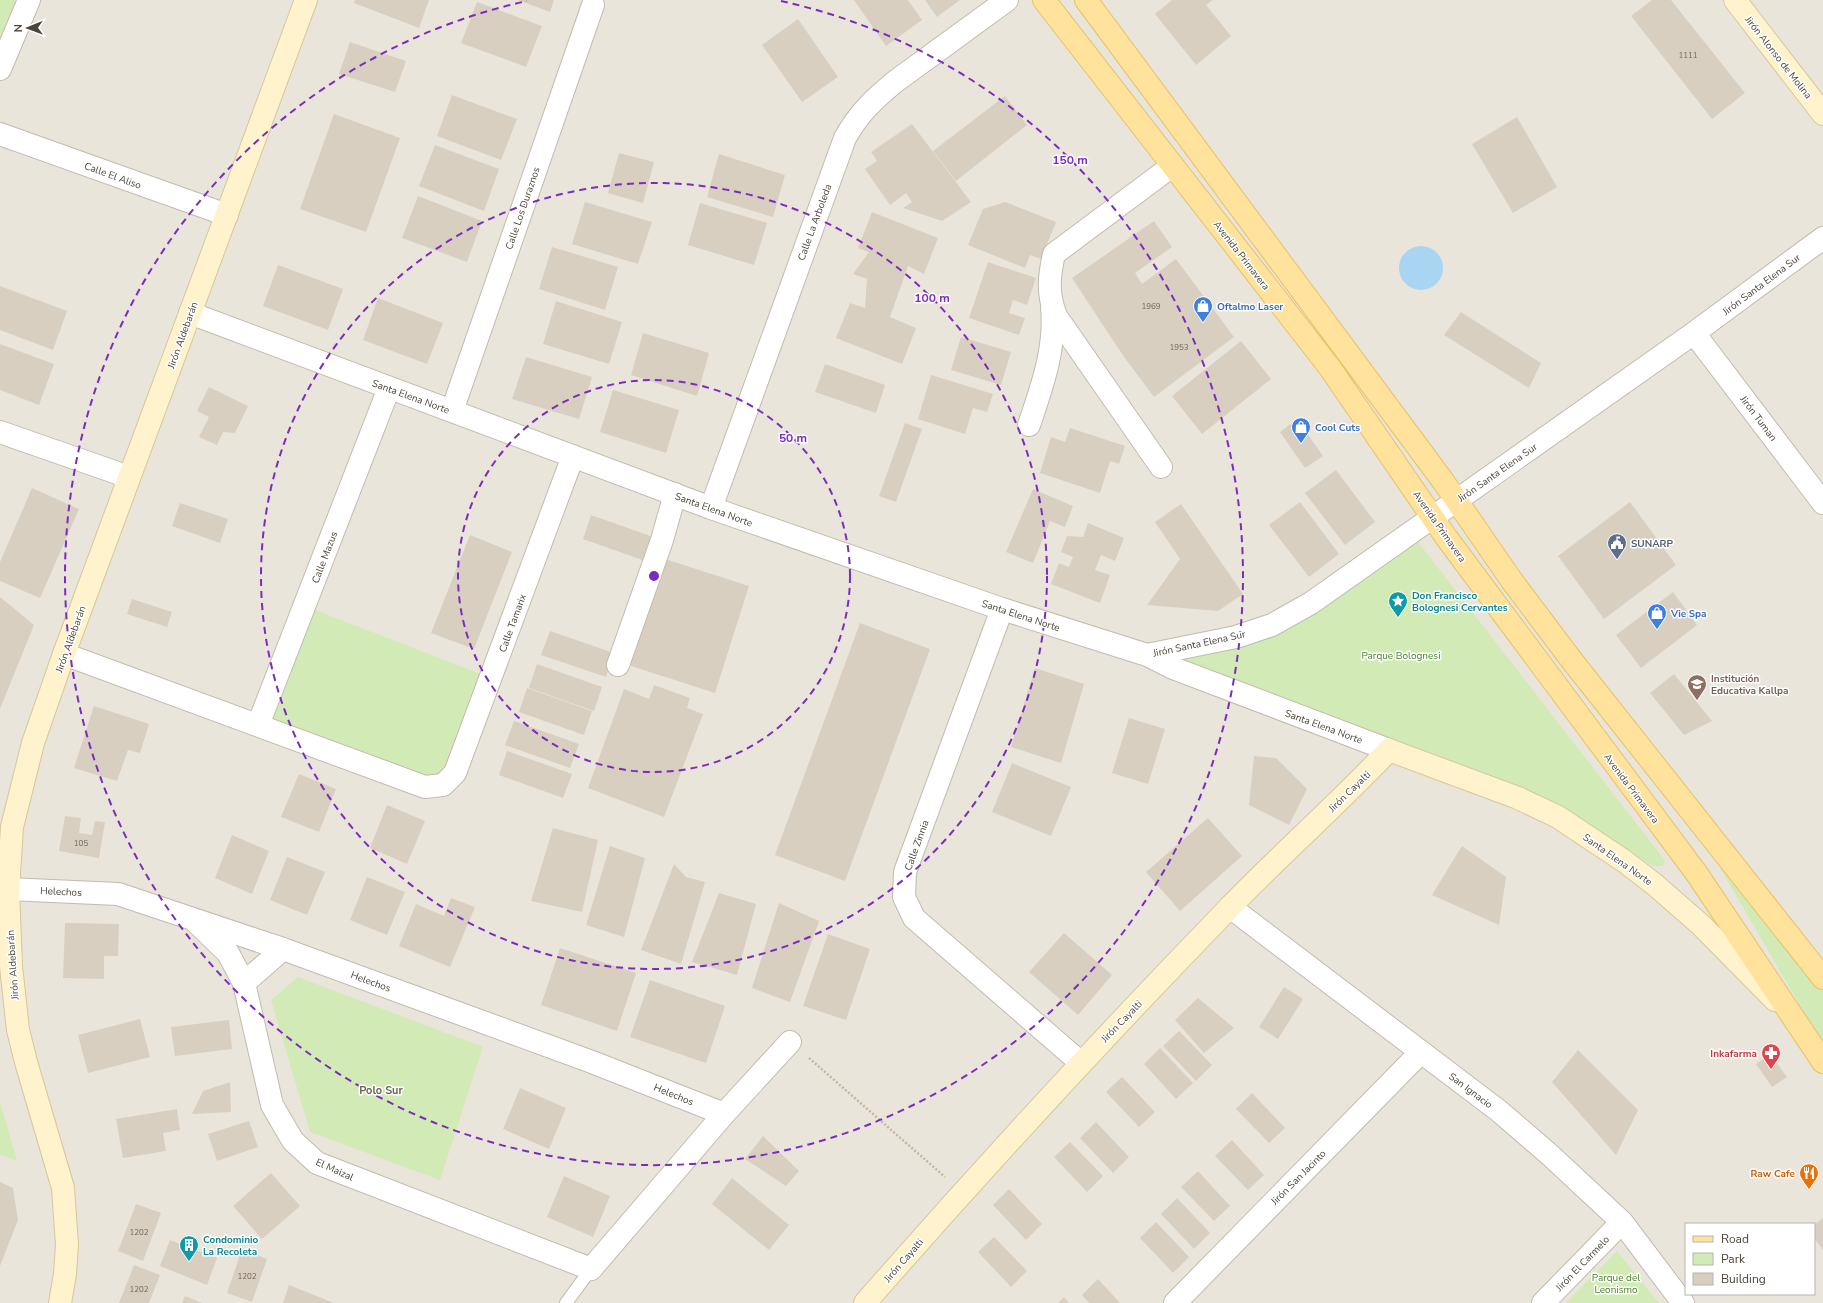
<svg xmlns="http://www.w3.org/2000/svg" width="1823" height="1303" viewBox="0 0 1823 1303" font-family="'Nunito Sans',sans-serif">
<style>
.residential{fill:#eae5da;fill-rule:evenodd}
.green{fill:#d2eab5}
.water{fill:#a9d4f2}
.building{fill:#d8cfc1}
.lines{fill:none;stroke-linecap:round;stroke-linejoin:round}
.lane-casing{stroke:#c2bbae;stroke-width:14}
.street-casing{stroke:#c2bbae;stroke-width:24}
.secondary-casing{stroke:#d6c79b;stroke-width:24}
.primary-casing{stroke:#e6c16a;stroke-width:24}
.path{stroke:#c4b79f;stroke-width:2.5;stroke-dasharray:2 2;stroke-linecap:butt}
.lane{stroke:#fff;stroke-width:12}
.street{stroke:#fff;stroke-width:22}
.secondary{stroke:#fff3cd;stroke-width:22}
.primary{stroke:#ffe39c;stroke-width:22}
.ring{fill:none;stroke:#7b2cbf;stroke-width:2;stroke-dasharray:7 5}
.labels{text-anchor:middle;stroke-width:3;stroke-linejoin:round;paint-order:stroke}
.number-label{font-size:8px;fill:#6e675b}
.street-label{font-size:10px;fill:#4b4439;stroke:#fff}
.shop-label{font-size:10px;font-weight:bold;fill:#366cbe;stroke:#fff;text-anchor:start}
.service-label{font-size:10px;font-weight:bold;fill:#4e5e75;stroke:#fff;text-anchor:start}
.culture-label{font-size:10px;font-weight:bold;fill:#0d838f;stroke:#fff;text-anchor:start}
.park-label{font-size:10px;fill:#4a7f2a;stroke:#fff}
.education-label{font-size:10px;font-weight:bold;fill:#785e54;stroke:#fff;text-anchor:start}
.health-label{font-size:10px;font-weight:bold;fill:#be3a42;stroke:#fff;text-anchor:end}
.food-label{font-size:10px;font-weight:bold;fill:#c56008;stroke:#fff;text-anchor:end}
.neighbourhood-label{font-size:11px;font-weight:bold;fill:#6e6250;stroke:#fff}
.centre{fill:#7b2cbf;stroke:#fff;stroke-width:2}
.ring-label{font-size:12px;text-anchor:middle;font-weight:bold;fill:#7b2cbf;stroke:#fff;stroke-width:3;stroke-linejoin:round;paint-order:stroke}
</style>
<rect width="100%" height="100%" fill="#f6f3ec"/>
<!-- residential -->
<path class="residential" d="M 0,0 L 1823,0 L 1823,1303 L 0,1303 ZM 1686,1224 L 1814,1224 L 1814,1294 L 1686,1294 Z"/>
<!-- green -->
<path class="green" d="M 0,0 L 22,0 L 0,60 Z
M 1418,542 L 1663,858 L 1665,862 L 1663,866 L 1653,866 L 1571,814 L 1521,787 L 1179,659 L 1328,605 Z
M 305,606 L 491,678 L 443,785 L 258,725 Z
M 1700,833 L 1823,989 L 1823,1041 L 1805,1014 Z
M 298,977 L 483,1047 L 440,1180 L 310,1132 L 271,1000 Z
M 0,1102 L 17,1161 L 0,1154 Z
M 1617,1251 L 1659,1303 L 1566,1303 Z"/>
<!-- water -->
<path class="water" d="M1399 268a22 22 0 1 1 44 0a22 22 0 1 1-44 0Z"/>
<!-- building -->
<path class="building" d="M 355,0 L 429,0 L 419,28 L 354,3 Z
M 518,0 L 554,0 L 550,12 Z
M 854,0 L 908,0 L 922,20 L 886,46 Z
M 925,0 L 960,0 L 937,17 Z
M 1172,0 L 1213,0 L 1206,5 L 1231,36 L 1196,65 L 1155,14 Z
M 1652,0 L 1671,0 L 1745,93 L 1712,119 L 1631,16 Z
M 477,2 L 542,26 L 526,67 L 461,43 Z
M 798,19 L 838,77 L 802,102 L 762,45 Z
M 350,42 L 406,61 L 395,92 L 339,74 Z
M 452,95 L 517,119 L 501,160 L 437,136 Z
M 1005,96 L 1027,125 L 956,181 L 933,151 Z
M 334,114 L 400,138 L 366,232 L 300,209 Z
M 1517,117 L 1557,187 L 1513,213 L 1472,144 Z
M 912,124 L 971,202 L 942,221 L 903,208 L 912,202 L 906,193 L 890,205 L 865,169 L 877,161 L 871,152 Z
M 435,145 L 499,169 L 484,211 L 419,186 Z
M 619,153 L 654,162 L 643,203 L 608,193 Z
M 719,154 L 785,175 L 773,217 L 707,197 Z
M 418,196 L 482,221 L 467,262 L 402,238 Z
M 585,202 L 652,222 L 638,264 L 572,244 Z
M 1005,202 L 1056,222 L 1041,259 L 1030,255 L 1025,268 L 968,245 L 983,209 Z
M 700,203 L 767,223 L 754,265 L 688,245 Z
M 872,212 L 938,238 L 924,274 L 908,266 L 890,317 L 916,328 L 902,364 L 836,338 L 850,303 L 865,308 L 867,279 L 853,274 L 869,252 L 858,248 Z
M 1154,221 L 1172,247 L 1135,273 L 1142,284 L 1176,259 L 1234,337 L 1154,397 L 1124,357 L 1072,278 Z
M 552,247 L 618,267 L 605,310 L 539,289 Z
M 988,262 L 1036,278 L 1027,305 L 1013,300 L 1009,313 L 1025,318 L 1019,335 L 969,318 Z
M 278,265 L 343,289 L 328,330 L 263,306 Z
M 0,286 L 67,311 L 53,350 L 0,330 Z
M 378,298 L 443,323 L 427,364 L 363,340 Z
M 556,301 L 622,322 L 609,364 L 543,344 Z
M 1461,312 L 1541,363 L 1529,388 L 1444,335 Z
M 643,333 L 709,353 L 697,396 L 631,375 Z
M 961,337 L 1011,352 L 1001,385 L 951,370 Z
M 1241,341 L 1271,379 L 1202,434 L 1172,396 Z
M 0,344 L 54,364 L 39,405 L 0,390 Z
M 526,357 L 592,377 L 579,419 L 512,399 Z
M 825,364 L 885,385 L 876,413 L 815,392 Z
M 931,375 L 993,394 L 987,412 L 973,408 L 965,434 L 918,419 Z
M 209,387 L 248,406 L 235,433 L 223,432 L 217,445 L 199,437 L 209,417 L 197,411 Z
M 613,390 L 679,410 L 666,453 L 600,432 Z
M 1297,419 L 1323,456 L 1305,468 L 1280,432 Z
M 905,423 L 922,429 L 896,502 L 879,496 Z
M 1070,428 L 1125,446 L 1119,464 L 1110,461 L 1100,493 L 1040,473 L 1051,437 L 1065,442 Z
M 1336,470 L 1375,522 L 1345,545 L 1305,493 Z
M 32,488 L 79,509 L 40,598 L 0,581 L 0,562 Z
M 1033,489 L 1073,506 L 1065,527 L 1050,521 L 1033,563 L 1006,552 Z
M 1300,502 L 1339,554 L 1309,577 L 1269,525 Z
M 1630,502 L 1676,565 L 1604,619 L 1558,556 Z
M 180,503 L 228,519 L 220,543 L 172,526 Z
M 1181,504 L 1243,594 L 1218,611 L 1147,605 L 1180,559 L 1155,522 Z
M 591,515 L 656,538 L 648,562 L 583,539 Z
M 1088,523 L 1124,538 L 1115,561 L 1101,555 L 1095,570 L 1110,575 L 1100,603 L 1051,584 L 1059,563 L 1069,567 L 1073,557 L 1061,552 L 1067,536 L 1083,537 Z
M 470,535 L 512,552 L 474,649 L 431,633 Z
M 662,558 L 749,586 L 715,693 L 628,665 Z
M 1673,592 L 1697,625 L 1641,668 L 1616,635 Z
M 0,597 L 34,625 L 0,709 Z
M 132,599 L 172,612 L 167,627 L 127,614 Z
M 860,623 L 930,649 L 845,881 L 775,855 Z
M 550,631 L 614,653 L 606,677 L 541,655 Z
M 537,664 L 602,687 L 594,711 L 529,688 Z
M 1035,668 L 1084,684 L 1061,763 L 1011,747 Z
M 1674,674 L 1712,721 L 1684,735 L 1650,693 Z
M 654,685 L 690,698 L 687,708 L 703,714 L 664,817 L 588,788 L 624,689 L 649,699 Z
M 527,688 L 592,711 L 584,735 L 519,712 Z
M 94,706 L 149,724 L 140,753 L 128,750 L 117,781 L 74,768 Z
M 1129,718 L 1165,729 L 1148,784 L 1112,773 Z
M 514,721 L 579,744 L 570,768 L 505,745 Z
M 507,751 L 572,774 L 563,798 L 499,775 Z
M 1254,756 L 1276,758 L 1307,789 L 1289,825 L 1249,805 Z
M 1012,763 L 1071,787 L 1051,836 L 992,812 Z
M 299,774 L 336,789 L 319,832 L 281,817 Z
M 387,805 L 425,821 L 407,864 L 370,848 Z
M 65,816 L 81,818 L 79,833 L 92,835 L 95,821 L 105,822 L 99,858 L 59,851 Z
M 1208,818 L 1242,856 L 1180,911 L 1146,872 Z
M 553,828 L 598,840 L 582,912 L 531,901 Z
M 232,835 L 269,851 L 252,894 L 215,878 Z
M 610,846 L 645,858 L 624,937 L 586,925 Z
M 1462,846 L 1506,877 L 1499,925 L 1432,895 Z
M 287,857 L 325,872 L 307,915 L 270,900 Z
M 674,864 L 686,877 L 705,882 L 681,964 L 641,950 Z
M 367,877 L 405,892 L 387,935 L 350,920 Z
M 719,893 L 756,904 L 737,975 L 692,962 Z
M 451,898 L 475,907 L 450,967 L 399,946 L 416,904 L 444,916 Z
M 779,903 L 819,921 L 790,1002 L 752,988 Z
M 65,923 L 119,924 L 118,956 L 104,956 L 104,979 L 63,978 Z
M 1064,933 L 1112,975 L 1078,1015 L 1029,972 Z
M 828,934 L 870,949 L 846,1020 L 803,1006 Z
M 560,948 L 636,973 L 617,1031 L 541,1005 Z
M 650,980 L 725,1006 L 706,1063 L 630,1037 Z
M 1284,987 L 1303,999 L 1278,1039 L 1259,1027 Z
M 1198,998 L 1234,1028 L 1204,1053 L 1175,1020 Z
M 140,1019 L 150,1057 L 88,1073 L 78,1035 Z
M 229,1020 L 232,1049 L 175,1056 L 171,1027 Z
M 1179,1031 L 1212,1065 L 1196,1081 L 1163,1046 Z
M 1160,1048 L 1193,1083 L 1176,1099 L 1144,1064 Z
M 1578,1050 L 1638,1110 L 1616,1155 L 1552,1082 Z
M 1770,1054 L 1787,1077 L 1772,1087 L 1756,1064 Z
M 1122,1077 L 1155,1112 L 1139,1127 L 1106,1092 Z
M 230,1082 L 231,1112 L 192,1114 L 203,1091 Z
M 520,1088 L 566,1108 L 549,1149 L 503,1129 Z
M 1252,1093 L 1285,1128 L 1269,1143 L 1236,1109 Z
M 177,1109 L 180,1130 L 163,1133 L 166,1151 L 123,1158 L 116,1119 Z
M 249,1121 L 258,1147 L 217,1161 L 208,1134 Z
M 1096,1122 L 1129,1157 L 1113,1173 L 1080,1138 Z
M 763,1136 L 799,1171 L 786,1186 L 745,1159 Z
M 1232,1140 L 1264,1175 L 1248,1190 L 1215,1156 Z
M 1070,1142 L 1103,1176 L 1087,1192 L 1054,1157 Z
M 1198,1171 L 1230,1206 L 1214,1221 L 1181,1187 Z
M 271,1173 L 300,1206 L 262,1239 L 233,1206 Z
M 564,1176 L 610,1196 L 593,1237 L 547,1217 Z
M 732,1178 L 789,1225 L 769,1250 L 712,1204 Z
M 0,1182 L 13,1188 L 18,1220 L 0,1266 Z
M 1009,1189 L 1042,1224 L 1026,1240 L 993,1205 Z
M 1177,1198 L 1210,1233 L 1194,1249 L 1161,1214 Z
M 136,1204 L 161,1213 L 143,1261 L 118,1251 Z
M 1823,1218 L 1823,1250 L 1814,1238 L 1814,1225 Z
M 1156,1222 L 1189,1257 L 1173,1273 L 1140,1238 Z
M 994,1237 L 1027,1271 L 1011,1287 L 978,1252 Z
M 170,1240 L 217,1258 L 207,1285 L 160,1266 Z
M 242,1249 L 267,1259 L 252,1302 L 227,1293 Z
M 134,1265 L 160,1275 L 149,1303 L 119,1303 Z
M 1098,1279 L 1120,1303 L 1089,1303 L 1082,1295 Z
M 289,1285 L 334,1303 L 283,1303 Z
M 185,1296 L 202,1303 L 182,1303 Z
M 1064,1297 L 1069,1303 L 1058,1303 Z"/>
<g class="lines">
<defs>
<path id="lane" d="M 566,1303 L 591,1269"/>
<path id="street" d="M 0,69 L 29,0
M 0,134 L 227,215
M 190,313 L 711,508 L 1002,609 L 1147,655 L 1173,668 L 1389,750
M 1694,333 L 1823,503
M 452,411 L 593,5
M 1029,425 C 1042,386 1056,349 1052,307
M 0,432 L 129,477
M 1161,467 L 1056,316 C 1047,293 1049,277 1054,254 L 1172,166
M 711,508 L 845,138 C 859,113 874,99 896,81 L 1007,0
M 1002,609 L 905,872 L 904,897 L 914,918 L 1081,1063
M 64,654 L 425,787 L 443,785 L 455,773 L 573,456
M 1147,655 L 1236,637 L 1272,625 L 1311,603 L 1694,333 L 1823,238
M 618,665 L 662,540 L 675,494
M 258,725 L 389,388
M 8,889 L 118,894 L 283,949 L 450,1010 L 592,1062 L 724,1114
M 1230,907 L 1499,1111 L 1550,1155 L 1622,1222 L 1683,1303
M 195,921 L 228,953 L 244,983 L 272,1105 L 293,1141 L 317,1163 L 591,1269 L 724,1114 L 790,1042
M 244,983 L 283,949
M 1175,1303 L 1421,1052
M 1543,1303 L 1622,1222"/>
<path id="secondary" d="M 1735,0 L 1823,114
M 60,1303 L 65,1274 L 67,1245 L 63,1188 L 26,1062 L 18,1030 L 11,966 L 8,889 L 12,827 L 33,743 L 64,654 L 306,0
M 865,1303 C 983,1168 1104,1037 1228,909 C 1281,854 1337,805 1389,750 L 1518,798 L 1558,817 L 1624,861 L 1654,884 L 1701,925 L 1775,1000"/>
<path id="primary" d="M 1044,0 L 1330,368 L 1446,537 L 1697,874 L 1823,1062
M 1086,0 L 1443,481 L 1512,581 L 1573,662 L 1823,978"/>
</defs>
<!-- lane casing -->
<use href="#lane" class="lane-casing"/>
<!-- street casing -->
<use href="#street" class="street-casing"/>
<!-- secondary casing -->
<use href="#secondary" class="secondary-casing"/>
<!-- primary casing -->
<use href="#primary" class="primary-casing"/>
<!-- path -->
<path class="path" d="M 809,1058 L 945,1177"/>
<!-- lane -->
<use href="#lane" class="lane"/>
<!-- street -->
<use href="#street" class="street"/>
<!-- secondary -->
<use href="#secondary" class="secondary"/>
<!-- primary -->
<use href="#primary" class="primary"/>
</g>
<!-- distance rings -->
<g class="ring">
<circle cx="654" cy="576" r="196"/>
<circle cx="654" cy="576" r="393"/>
<path d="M781 1A589 589 0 1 1 527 1"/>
</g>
<!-- icons -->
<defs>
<symbol id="shop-pin" viewBox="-11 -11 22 30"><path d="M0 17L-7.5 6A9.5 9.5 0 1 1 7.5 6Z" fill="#3f7fe0" stroke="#fff"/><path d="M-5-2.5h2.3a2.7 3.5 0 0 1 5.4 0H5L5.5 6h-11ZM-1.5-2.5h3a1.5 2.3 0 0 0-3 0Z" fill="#fff"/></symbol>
<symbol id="civic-pin" viewBox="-11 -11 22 30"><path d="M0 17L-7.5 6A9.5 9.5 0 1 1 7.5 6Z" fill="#5c6f8a" stroke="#fff"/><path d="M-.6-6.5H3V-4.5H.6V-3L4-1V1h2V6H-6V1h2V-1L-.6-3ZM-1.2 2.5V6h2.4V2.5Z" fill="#fff"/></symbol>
<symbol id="sight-pin" viewBox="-11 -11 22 30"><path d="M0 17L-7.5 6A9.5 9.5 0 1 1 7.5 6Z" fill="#0f9aa8" stroke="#fff"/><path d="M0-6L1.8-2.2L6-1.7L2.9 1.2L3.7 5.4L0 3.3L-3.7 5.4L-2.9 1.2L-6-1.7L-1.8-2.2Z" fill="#fff"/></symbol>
<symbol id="school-pin" viewBox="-11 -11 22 30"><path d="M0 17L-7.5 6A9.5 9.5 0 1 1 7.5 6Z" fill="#8d6e63" stroke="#fff"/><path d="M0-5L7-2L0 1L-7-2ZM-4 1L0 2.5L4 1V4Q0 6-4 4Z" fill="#fff"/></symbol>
<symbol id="pharmacy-pin" viewBox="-11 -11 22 30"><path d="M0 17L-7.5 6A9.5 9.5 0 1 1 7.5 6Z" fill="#e0444e" stroke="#fff"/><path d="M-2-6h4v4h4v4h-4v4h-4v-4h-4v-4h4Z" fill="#fff"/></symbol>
<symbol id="restaurant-pin" viewBox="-11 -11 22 30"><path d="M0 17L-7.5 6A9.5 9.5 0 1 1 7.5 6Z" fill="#e8710a" stroke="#fff"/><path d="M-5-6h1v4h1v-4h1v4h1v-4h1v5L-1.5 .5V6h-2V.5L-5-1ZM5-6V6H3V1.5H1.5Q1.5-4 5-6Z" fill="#fff"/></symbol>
<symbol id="building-pin" viewBox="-11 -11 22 30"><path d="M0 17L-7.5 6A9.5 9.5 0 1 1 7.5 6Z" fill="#0f9aa8" stroke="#fff"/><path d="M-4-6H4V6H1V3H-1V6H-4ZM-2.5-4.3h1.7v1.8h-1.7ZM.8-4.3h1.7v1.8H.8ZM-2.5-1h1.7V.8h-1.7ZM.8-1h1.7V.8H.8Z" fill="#fff"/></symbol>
</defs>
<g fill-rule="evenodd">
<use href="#shop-pin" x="1192" y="295" width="22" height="30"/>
<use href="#shop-pin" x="1290" y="416" width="22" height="30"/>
<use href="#civic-pin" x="1606" y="532" width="22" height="30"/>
<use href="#sight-pin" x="1387" y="590" width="22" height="30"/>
<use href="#shop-pin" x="1646" y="602" width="22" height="30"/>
<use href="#school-pin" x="1686" y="673" width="22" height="30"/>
<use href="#pharmacy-pin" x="1760" y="1042" width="22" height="30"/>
<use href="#restaurant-pin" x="1798" y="1162" width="22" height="30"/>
<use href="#building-pin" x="178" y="1234" width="22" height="30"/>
</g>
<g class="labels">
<!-- number labels -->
<g class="number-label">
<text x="1688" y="58">1111</text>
<text x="1151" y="309">1969</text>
<text x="1179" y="350">1953</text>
<text x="81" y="846">105</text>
<text x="139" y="1235">1202</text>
<text x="247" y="1279">1202</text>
<text x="139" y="1292">1202</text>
</g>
<!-- street labels -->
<g class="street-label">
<text transform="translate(1779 57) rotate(52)" y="4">Jirón Alonso de Molina</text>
<text transform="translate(113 175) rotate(20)" y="4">Calle El Aliso</text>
<text transform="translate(522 208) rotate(-71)" y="4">Calle Los Duraznos</text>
<text transform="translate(814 222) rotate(-70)" y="4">Calle La Arboleda</text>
<text transform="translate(1242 255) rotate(52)" y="4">Avenida Primavera</text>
<text transform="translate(1761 284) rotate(-37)" y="4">Jirón Santa Elena Sur</text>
<text transform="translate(182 335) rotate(-70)" y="4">Jirón Aldebarán</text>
<text transform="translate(411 396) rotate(20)" y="4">Santa Elena Norte</text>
<text transform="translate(1759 418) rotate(53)" y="4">Jirón Tuman</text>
<text transform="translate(1497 472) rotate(-35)" y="4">Jirón Santa Elena Sur</text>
<text transform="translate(714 509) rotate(20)" y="4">Santa Elena Norte</text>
<text transform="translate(1440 526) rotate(55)" y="4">Avenida Primavera</text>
<text transform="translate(324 557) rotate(-69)" y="4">Calle Mazus</text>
<text transform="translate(1021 615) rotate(18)" y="4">Santa Elena Norte</text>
<text transform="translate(512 623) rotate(-70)" y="4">Calle Tamarix</text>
<text transform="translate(70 639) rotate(-70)" y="4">Jirón Aldebarán</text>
<text transform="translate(1199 643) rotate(-12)" y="4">Jirón Santa Elena Sur</text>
<text transform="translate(1324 726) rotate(20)" y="4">Santa Elena Norte</text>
<text transform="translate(1632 788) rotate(53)" y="4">Avenida Primavera</text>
<text transform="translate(1349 791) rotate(-44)" y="4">Jirón Cayalti</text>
<text transform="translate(916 845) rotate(-70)" y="4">Calle Zinnia</text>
<text transform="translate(1618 859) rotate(35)" y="4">Santa Elena Norte</text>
<text transform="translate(61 891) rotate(3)" y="4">Helechos</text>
<text transform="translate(12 965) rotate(-94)" y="4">Jirón Aldebarán</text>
<text transform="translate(371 981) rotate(20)" y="4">Helechos</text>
<text transform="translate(1121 1021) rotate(-46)" y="4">Jirón Cayalti</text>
<text transform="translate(1471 1090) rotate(37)" y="4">San Ignacio</text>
<text transform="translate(674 1094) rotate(22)" y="4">Helechos</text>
<text transform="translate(335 1169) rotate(24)" y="4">El Maizal</text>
<text transform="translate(1298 1177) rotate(-45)" y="4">Jirón San Jacinto</text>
<text transform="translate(903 1260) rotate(-49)" y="4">Jirón Cayalti</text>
<text transform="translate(1582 1263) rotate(-46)" y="4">Jirón El Carmelo</text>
</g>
<!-- shop labels -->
<g class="shop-label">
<text x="1217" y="310">Oftalmo Laser</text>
<text x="1315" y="431">Cool Cuts</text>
<text x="1671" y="617">Vie Spa</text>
</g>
<!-- service labels -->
<g class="service-label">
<text x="1631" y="547">SUNARP</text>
</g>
<!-- culture labels -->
<g class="culture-label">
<text x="1412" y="599">Don Francisco<tspan x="1412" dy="12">Bolognesi Cervantes</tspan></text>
<text x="203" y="1243">Condominio<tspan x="203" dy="12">La Recoleta</tspan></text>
</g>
<!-- park labels -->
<g class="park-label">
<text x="1401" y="659">Parque Bolognesi</text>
<text x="1616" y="1281">Parque del<tspan x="1616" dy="12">Leonismo</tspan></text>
</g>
<!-- education labels -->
<g class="education-label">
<text x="1711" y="682">Institución<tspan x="1711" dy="12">Educativa Kallpa</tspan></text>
</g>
<!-- health labels -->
<g class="health-label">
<text x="1757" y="1057">Inkafarma</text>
</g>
<!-- food labels -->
<g class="food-label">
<text x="1795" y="1177">Raw Cafe</text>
</g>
<!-- neighbourhood labels -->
<g class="neighbourhood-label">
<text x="381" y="1094">Polo Sur</text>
</g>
</g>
<circle cx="654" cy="576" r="6" class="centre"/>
<g class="ring-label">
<text x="1070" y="164">150 m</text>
<text x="932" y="302">100 m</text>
<text x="793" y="442">50 m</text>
</g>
<!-- legend -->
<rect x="1685" y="1223" width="130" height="72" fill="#ffffff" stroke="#b7b4b0"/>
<rect x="1693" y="1236" width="20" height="6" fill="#ffe39c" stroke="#b7b4b0"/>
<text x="1721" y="1243" font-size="12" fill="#4b4439">Road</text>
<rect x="1693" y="1253" width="20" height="12" fill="#d2eab5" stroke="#b7b4b0"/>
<text x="1721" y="1263" font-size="12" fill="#4b4439">Park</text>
<rect x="1693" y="1273" width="20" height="12" fill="#d8cfc1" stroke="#b7b4b0"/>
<text x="1721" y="1283" font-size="12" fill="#4b4439">Building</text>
<!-- north arrow -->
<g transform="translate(28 28) rotate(269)" stroke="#ffffff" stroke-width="3" paint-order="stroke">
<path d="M0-3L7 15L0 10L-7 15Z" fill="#4b4439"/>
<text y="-6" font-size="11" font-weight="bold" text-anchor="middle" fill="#4b4439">N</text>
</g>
</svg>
